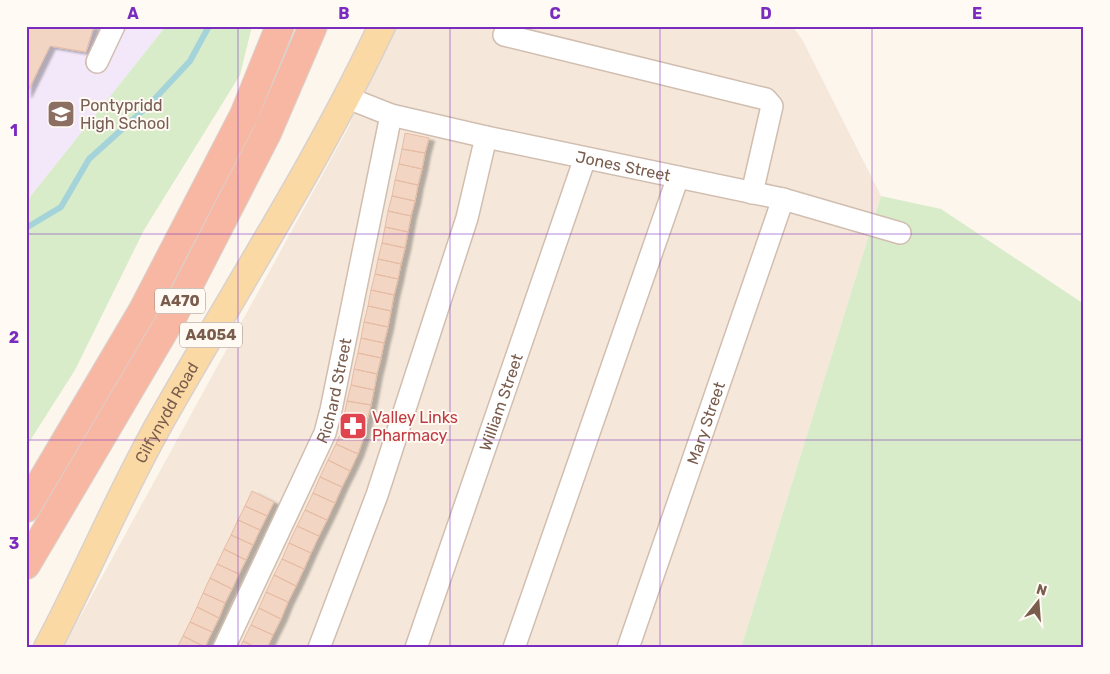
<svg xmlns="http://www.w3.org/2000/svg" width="1110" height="674" viewBox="0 0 1110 674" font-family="Rubik,sans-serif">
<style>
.residential{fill:#f5e8da}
.education{fill:#f3e8fa}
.green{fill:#d8ecc9}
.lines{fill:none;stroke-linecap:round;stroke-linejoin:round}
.stream{stroke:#a5d3da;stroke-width:6}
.building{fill:#f3d5c3;stroke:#e6bba3;filter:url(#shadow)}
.minor-casing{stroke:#d1beb0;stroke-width:24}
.major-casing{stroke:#dad1cd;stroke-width:29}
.highway-casing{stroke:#dad1cd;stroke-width:30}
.minor{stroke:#fff;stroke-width:21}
.major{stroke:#fbd9a5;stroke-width:26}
.highway{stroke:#f7b7a3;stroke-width:28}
.grid{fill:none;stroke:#7b2cbf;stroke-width:1;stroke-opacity:0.55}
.labels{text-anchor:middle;stroke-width:4;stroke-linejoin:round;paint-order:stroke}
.shield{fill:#fffaf3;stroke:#a28b7f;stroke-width:1}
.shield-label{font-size:15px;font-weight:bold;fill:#7a5c4d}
.education-label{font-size:16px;fill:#785e54;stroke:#fffaf3;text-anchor:start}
.street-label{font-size:16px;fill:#7a5c4d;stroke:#fffaf3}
.health-label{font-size:16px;fill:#be3a42;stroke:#fffaf3;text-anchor:start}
.neatline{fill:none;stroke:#7b2cbf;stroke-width:2}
.grid-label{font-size:16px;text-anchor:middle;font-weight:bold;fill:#7b2cbf}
</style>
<defs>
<filter id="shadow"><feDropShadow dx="5.5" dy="3" stdDeviation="1" flood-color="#0004"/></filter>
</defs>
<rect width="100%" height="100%" fill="#fdf6ec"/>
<!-- residential -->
<path class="residential" d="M 392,26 L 792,26 L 802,39 L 881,196 L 741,648 L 63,648 L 348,128 Z"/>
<!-- education -->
<path class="education" d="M 26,26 L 166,26 L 26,202 Z"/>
<!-- green -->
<path class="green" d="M 166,26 L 252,26 L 240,75 L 144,230 L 75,370 L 26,447 L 26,202 Z
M 881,196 L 941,209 L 1084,304 L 1084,648 L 741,648 Z"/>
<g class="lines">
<!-- stream -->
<path class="stream" d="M 26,228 L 61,207 L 89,159 L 149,105 L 190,61 L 209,26"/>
</g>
<!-- building -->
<path class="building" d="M 26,26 L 94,26 L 86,52 L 50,46 L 26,95 Z
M 405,133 L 429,138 L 425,153 L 402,149 Z
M 402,149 L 425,153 L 422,169 L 399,164 Z
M 399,164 L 422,169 L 418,185 L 395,180 Z
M 395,180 L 418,185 L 415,201 L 392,196 Z
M 392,196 L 415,201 L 411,216 L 388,211 Z
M 388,211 L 411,216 L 408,232 L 385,227 Z
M 385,227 L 408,232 L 405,248 L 382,243 Z
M 382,243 L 405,248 L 401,264 L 378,259 Z
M 378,259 L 401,264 L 398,279 L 375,274 Z
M 375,274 L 398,279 L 394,295 L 371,290 Z
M 371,290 L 394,295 L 391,311 L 368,306 Z
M 368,306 L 391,311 L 388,327 L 364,322 Z
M 364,322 L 388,327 L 384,343 L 361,338 Z
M 361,338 L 384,343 L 381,358 L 358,353 Z
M 358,353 L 381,358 L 377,374 L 354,369 Z
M 354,369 L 377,374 L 374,390 L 351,385 Z
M 351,385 L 374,390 L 371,405 L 347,401 Z
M 347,401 L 371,405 L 367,421 L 344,416 Z
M 344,416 L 367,421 L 364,437 L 341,432 Z
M 341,432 L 364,437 L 358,454 L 336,444 Z
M 336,444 L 358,454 L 350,471 L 328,460 Z
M 328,460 L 350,471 L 342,487 L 320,477 Z
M 320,477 L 342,487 L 335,503 L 313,493 Z
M 252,491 L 274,502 L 267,516 L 245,506 Z
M 313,493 L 335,503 L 327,520 L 305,510 Z
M 245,506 L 267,516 L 260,530 L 238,520 Z
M 305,510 L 327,520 L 319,536 L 297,526 Z
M 238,520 L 260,530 L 253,545 L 231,535 Z
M 297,526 L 319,536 L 311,553 L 289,543 Z
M 231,535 L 253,545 L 246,560 L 224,549 Z
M 289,543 L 311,553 L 304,569 L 282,559 Z
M 224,549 L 246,560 L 239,574 L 217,564 Z
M 282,559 L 304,569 L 296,586 L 274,575 Z
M 217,564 L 239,574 L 232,589 L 210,578 Z
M 274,575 L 296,586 L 288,602 L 266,592 Z
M 210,578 L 232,589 L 225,603 L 203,593 Z
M 266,592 L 288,602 L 281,619 L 259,608 Z
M 203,593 L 225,603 L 219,618 L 197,607 Z
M 197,607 L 219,618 L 212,632 L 190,622 Z
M 259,608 L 281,619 L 273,635 L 251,625 Z
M 190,622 L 212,632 L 205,647 L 183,636 Z
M 251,625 L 273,635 L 267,648 L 257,648 L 243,641 Z
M 183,636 L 205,647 L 204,648 L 177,648 Z
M 243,641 L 257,648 L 240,648 Z"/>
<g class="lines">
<defs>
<g id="minor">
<path d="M 508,26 L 504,35 L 766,99 L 772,106 L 752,193"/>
<path d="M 97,62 L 114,26"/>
<path id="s1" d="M 348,98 L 391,115 L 486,137 L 783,199 L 900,233"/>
<path id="s2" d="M 224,648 L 325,433 L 331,410 L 391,115"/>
<path d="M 319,648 L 377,495 L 467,218 L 486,137"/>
<path id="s3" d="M 416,648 L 585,158"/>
<path d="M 514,648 L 678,177"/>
<path id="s4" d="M 628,648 L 783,199"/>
</g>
<g id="major">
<path id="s5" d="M 47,648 C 87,573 120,493 162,419 C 236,288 318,162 382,26"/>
</g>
<path id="highway" d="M 26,508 L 143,310 L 244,115 L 280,26
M 26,565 L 174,314 L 267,133 L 313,26"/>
</defs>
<!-- minor casing -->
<use href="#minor" class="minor-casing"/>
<!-- major casing -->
<use href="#major" class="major-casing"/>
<!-- highway casing -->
<use href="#highway" class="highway-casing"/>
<!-- minor -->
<use href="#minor" class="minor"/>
<!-- major -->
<use href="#major" class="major"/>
<!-- highway -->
<use href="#highway" class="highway"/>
</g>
<!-- grid -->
<path class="grid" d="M 238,26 L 238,648M 450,26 L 450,648M 660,26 L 660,648M 872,26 L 872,648M 26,234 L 1084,234M 26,440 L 1084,440"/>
<!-- icons -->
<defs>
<symbol id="school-square" viewBox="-11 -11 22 22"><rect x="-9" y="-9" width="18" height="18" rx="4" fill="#8d6e63" stroke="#fffaf3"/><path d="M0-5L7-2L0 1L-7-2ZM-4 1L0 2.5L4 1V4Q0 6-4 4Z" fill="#fff"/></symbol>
<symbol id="pharmacy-square" viewBox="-11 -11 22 22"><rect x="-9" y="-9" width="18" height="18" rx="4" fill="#e0444e" stroke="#fffaf3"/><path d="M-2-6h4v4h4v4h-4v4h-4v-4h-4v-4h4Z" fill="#fff"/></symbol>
</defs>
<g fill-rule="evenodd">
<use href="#school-square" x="45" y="98" width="32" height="32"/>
<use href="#pharmacy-square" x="337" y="410" width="32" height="32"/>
</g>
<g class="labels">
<!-- shield labels -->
<g class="shield">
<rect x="155" y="288.5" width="50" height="25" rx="4"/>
<rect x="180" y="322.5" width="62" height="25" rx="4"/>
</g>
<g class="shield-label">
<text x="180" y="306">A470</text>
<text x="211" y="340">A4054</text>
</g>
<!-- education labels -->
<g class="education-label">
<text x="80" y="111">Pontypridd<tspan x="80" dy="18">High School</tspan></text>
</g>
<!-- street labels -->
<g class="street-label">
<text dy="6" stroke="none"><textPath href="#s1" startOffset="284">Jones Street</textPath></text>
<text dy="6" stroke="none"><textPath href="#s2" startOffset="281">Richard Street</textPath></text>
<text dy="6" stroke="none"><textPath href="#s3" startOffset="260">William Street</textPath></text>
<text dy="6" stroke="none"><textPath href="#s5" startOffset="264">Cilfynydd Road</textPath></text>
<text dy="6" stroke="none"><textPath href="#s4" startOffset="238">Mary Street</textPath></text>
</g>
<!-- health labels -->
<g class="health-label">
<text x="372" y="423">Valley Links<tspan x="372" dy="18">Pharmacy</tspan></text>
</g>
</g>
<!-- border -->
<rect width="1110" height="674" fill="none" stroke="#fffaf3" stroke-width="55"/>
<!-- north arrow -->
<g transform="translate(1038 602) rotate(17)" stroke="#fffaf3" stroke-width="4" paint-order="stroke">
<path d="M0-4L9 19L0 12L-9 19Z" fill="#7a5c4d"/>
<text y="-8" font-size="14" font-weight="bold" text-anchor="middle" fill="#7a5c4d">N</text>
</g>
<rect x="28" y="28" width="1054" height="618" class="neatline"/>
<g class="grid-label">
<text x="133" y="19">A</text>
<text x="344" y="19">B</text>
<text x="555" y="19">C</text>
<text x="766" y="19">D</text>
<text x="977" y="19">E</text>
<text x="14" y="136">1</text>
<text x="14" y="343">2</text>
<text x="14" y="549">3</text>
</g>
</svg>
